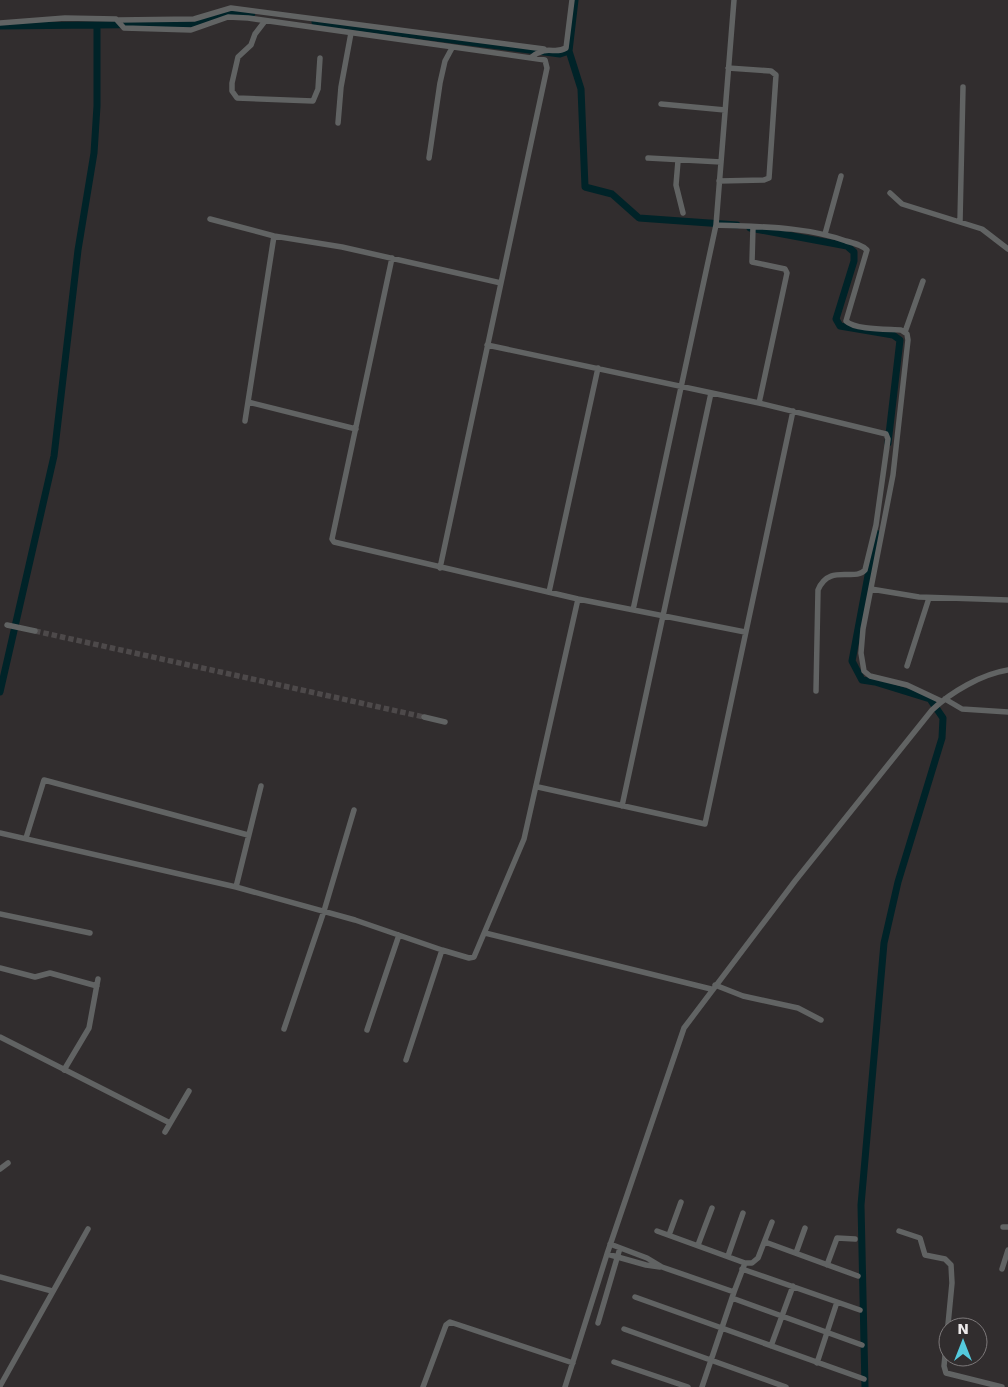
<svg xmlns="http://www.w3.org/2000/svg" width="1008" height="1387" viewBox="0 0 1008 1387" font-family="'DejaVu Sans',sans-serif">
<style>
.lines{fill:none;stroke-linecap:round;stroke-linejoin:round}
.canal{stroke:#002328;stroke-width:7}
.street-tunnel{stroke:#4d494a;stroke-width:5.5;stroke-dasharray:5.5 3;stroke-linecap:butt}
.street{stroke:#616363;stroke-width:5.5}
</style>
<rect width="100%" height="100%" fill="#312d2e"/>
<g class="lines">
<!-- canal -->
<path class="canal" d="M 575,0 L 569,51 L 581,89 L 585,187 L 612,194 L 639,218 L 737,225
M 315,22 L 560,54 L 569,51
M 0,26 L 191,24 L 227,12 L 252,13
M 750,228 L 847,246 L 854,252 L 854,261 L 836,319 L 840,326 L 893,335 L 900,340 L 888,443
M 0,692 L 54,456 L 78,250 L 94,153 L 97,106 L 97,25
M 865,1387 L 861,1205 L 884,943 L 898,882 L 942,738 L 943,718 L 930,699 L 875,682 L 862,680 L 852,661 L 876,533"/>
<!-- street-tunnel -->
<path class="street-tunnel" d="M 35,631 L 424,717"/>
<!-- street -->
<path class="street" d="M 118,20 L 194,19 L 231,8 L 544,49
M 265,21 L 255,34 L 251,45 L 238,57 L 232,83 L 232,91 L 237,98 L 313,101 L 318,89 L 320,58
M 0,23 L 65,18 L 116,19 L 124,28 L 191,30 L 228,17 L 248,18 L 545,60 L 547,68 L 440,568
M 532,57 C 548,44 554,55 566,48 L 572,0
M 661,104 L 725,110
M 338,123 L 341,87 L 351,33
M 429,158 L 440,83 L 445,61 L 452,48
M 648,158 L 721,162
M 678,161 L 676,185 L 683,213
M 719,181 L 764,180 L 769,178 L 776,75 L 771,71 L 728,68
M 890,193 L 902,204 L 982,229 L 1008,249
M 210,219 L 274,236 L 342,247 L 501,283
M 960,221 L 963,87
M 716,225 C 760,227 804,226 846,241 C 854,243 862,245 867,250 L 846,321 C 855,330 888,329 901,330 L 907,334 L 908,340 L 893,475 L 863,629 L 861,653 L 864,671 L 870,676 L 907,685 L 941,701
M 753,227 L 752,262 L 785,269 L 787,273 L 759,403
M 825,234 L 841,176
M 392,258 L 332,539 L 334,542 L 578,599 L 745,632
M 905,332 L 923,281
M 487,345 L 759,403 L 886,434 L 888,439 L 876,525 L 865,570 C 855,582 829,563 818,590 L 816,691
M 248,402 L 356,429
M 245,421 L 274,236
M 871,589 L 919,597 L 1008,600
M 549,592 L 598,368
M 633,610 L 716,225 L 734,0
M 7,625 L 35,631
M 907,666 L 929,598
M 945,699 L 962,709 L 1008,712
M 424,717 L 445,722
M 538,787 L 705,824 L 793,411
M 622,806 L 711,393
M 0,833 L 236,887 L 355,920 L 442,950 L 469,958 L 474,957 L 524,839 L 578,599
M 26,838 L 44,780 L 248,835
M 236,887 L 261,786
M 0,914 L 90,933
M 485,933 L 711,989
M 0,968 L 35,977 L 50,973 L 97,986
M 715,985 L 743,996 L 798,1008 L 821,1020
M 284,1029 L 324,911 L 354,810
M 367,1030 L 399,935
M 0,1037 L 170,1123
M 406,1060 L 442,950
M 64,1070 L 89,1028 L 98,979
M 165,1132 L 189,1091
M 0,1169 L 8,1163
M 1003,1227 L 1008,1227
M 657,1231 L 745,1263 L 734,1292
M 899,1231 L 920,1238 L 925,1255 L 945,1259 L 951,1265 L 952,1283 L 944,1366 L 946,1373 L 1002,1387
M 669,1235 L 681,1202
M 765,1242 L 858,1276
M 610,1244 L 647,1258 L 662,1267 L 734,1292 L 702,1387
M 698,1245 L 712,1208
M 796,1253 L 805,1228
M 607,1254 L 646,1265 L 660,1267
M 728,1256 L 743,1213
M 745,1263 L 752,1263 L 758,1258 L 772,1222
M 827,1265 L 837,1238 L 855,1239
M 742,1269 L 860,1310
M 1002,1269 L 1008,1250
M 0,1277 L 52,1291
M 635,1297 L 864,1379
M 732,1298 L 862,1345
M 598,1323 L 620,1248
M 624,1329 L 786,1387
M 771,1346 L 793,1286
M 614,1362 L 688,1387
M 817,1363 L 837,1302
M 0,1386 L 88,1229
M 423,1387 L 446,1325 L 450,1322 L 573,1363
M 565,1387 L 607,1254 L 684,1028 L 795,881 L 932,710 C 951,692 982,674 1008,670"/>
</g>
<!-- north arrow -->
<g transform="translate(963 1342)"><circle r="24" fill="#312d2e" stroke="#7c7879"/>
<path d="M0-4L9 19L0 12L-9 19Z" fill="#54cadd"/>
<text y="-8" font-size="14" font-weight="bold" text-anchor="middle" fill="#ece9ea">N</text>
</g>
</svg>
